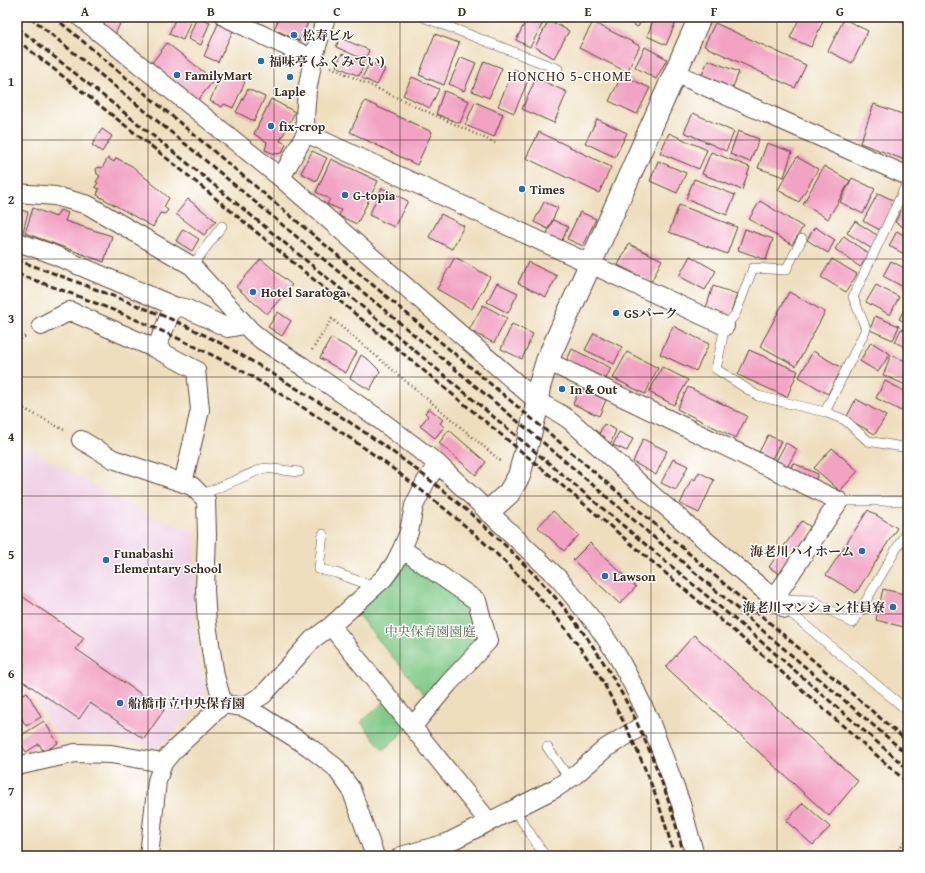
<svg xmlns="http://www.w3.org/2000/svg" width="925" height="873" viewBox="0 0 925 873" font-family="'Gentium Book Plus','Noto Serif JP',serif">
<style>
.built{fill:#f0d0e5}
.green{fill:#7ec986;stroke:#5c7a52}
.building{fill:#f2a3c3}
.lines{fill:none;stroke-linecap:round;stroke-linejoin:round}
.lane-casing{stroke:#564536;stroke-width:10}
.street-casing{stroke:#564536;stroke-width:20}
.secondary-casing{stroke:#564536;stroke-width:24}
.path{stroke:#564536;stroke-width:2.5;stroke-dasharray:1 3;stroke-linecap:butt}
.lane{stroke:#fff;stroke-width:9}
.street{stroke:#fff;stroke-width:18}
.secondary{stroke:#fff;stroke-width:22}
.rail{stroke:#3b2a1e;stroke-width:3;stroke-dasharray:6 3;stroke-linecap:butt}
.grid{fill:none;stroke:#3b2a1e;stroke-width:1;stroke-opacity:0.55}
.poi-dot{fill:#1f6fb2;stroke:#fff;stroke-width:1.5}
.labels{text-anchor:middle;stroke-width:3;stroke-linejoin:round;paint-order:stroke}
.poi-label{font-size:13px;font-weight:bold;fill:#3b2a1e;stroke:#fff;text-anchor:start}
.park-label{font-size:13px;fill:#526242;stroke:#fff}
.neighbourhood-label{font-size:14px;letter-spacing:1px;fill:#3b2a1e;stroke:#fff}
.neatline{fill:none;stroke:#3b2a1e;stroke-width:1.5}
.grid-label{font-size:13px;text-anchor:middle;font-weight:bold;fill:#3b2a1e}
</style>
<rect width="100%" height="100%" fill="#fff"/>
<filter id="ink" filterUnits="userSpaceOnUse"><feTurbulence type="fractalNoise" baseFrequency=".025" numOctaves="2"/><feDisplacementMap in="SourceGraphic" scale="8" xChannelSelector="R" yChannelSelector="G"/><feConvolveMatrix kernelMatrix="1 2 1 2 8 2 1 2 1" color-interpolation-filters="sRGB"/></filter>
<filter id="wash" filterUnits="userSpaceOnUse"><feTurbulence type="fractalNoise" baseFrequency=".012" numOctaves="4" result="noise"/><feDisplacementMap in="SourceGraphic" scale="16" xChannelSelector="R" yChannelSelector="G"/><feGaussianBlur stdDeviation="0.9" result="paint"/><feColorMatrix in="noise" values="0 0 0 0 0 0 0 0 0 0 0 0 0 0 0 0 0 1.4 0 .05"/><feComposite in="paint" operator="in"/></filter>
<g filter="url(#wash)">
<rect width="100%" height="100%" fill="#eedebd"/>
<!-- built -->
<path class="built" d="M 17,441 L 43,457 L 142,512 L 195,532 L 195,629 L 198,652 L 206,692 L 204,699 L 168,740 L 155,747 L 109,738 L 78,735 L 58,736 L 28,688 L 17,694 Z"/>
<!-- green -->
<path class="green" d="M 407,558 L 474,607 L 484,639 L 429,700 L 357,614 Z
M 387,700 L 409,727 L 383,750 L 361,722 Z"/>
<g id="blocks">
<!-- building -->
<path class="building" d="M 88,17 L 123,17 L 113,39 Z
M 176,17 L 192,17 L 183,40 L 169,34 Z
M 197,17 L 210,22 L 201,45 L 188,39 Z
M 280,17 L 307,17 L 307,25 L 299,41 L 274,29 Z
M 528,17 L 536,17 L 544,21 L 530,47 L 516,40 Z
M 618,17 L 643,17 L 638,27 Z
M 655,17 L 678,17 L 666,45 L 647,36 Z
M 800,17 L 825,17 L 811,47 L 790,38 Z
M 844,19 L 868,31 L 852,63 L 828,51 Z
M 549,20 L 569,31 L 554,58 L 535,47 Z
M 593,22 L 640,46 L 627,72 L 579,48 Z
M 715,23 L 806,65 L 795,88 L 704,46 Z
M 218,24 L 233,31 L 218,62 L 204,56 Z
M 435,34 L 459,43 L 444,85 L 419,75 Z
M 340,38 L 369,50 L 365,60 L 336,47 Z
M 167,43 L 214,80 L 198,100 L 151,64 Z
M 645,47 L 667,59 L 656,79 L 635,67 Z
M 342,54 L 364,64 L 359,76 L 336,66 Z
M 461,57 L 476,63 L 464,91 L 449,84 Z
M 708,60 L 739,72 L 731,92 L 700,80 Z
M 484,61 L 502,68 L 489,98 L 472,91 Z
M 370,62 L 385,69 L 377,85 L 362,78 Z
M 514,69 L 530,76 L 514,113 L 498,106 Z
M 222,73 L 245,82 L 233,108 L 224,104 L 222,107 L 210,101 Z
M 622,75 L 650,88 L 637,114 L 609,101 Z
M 412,77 L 439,89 L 430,108 L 403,95 Z
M 536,78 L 567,92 L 554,123 L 522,109 Z
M 248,89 L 265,97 L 254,121 L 236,112 Z
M 444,91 L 469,101 L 460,123 L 436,114 Z
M 271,99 L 295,112 L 280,141 L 286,144 L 282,153 L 275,154 L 265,150 L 267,142 L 254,134 Z
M 365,101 L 432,132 L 417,165 L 350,132 Z
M 475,102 L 503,114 L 494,137 L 465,125 Z
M 874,104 L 908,116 L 908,151 L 905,160 L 860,143 Z
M 693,113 L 734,132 L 726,151 L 684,132 Z
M 597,119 L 627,133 L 615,157 L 585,143 Z
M 102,129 L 112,136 L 102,152 L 92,145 Z
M 738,131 L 759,139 L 750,162 L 730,154 Z
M 539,132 L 611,167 L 599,193 L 526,158 Z
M 669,133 L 707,150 L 699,169 L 660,153 Z
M 767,143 L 792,152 L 784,177 L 758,168 Z
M 312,151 L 327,158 L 316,181 L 301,173 Z
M 711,152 L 750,167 L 742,190 L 702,174 Z
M 797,157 L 818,169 L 799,202 L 778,190 Z
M 108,158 L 114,162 L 116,158 L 132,166 L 169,198 L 164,207 L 168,210 L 165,214 L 160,213 L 153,227 L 97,195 L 99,189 L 95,187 L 98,183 L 96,182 L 100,176 L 97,174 L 96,169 L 99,167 L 102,168 Z
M 331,159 L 378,181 L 357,224 L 339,216 L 341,210 L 327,204 L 330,199 L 316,192 Z
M 658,161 L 686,173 L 677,193 L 650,181 Z
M 824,166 L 850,181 L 828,219 L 803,204 Z
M 852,178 L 875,189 L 863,214 L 840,202 Z
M 694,179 L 735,195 L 727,215 L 686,199 Z
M 382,188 L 408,201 L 394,227 L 369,215 Z
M 878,193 L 895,201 L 880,230 L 863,221 Z
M 188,199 L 216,221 L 204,235 L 176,214 Z
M 760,201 L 803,227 L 792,245 L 749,219 Z
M 544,202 L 558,208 L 548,229 L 534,222 Z
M 679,205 L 737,227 L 727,254 L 669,232 Z
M 33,208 L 56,217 L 60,210 L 68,213 L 65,221 L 112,236 L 104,262 L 25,233 Z
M 903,208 L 908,211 L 908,230 L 895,222 Z
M 17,209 L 28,212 L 22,236 L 17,234 Z
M 580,212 L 596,219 L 583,246 L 567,239 Z
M 441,214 L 464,226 L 452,249 L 429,237 Z
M 553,220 L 568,227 L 560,245 L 545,238 Z
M 855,221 L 880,237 L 872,249 L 847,233 Z
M 815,227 L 835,240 L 828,253 L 807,240 Z
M 183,229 L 199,239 L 192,251 L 176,241 Z
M 745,229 L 773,239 L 766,260 L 738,250 Z
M 897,231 L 908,238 L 908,256 L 889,246 Z
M 844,236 L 869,254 L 860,267 L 835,249 Z
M 629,244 L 662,260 L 651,282 L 618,265 Z
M 690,256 L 716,271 L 705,290 L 679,276 Z
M 455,257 L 490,277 L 472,309 L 437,289 Z
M 261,259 L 292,285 L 267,314 L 236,287 Z
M 832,259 L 857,274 L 846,292 L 821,277 Z
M 891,261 L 908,270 L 907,289 L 883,276 Z
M 528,262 L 557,276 L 546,297 L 518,283 Z
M 497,283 L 518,293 L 508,313 L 487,302 Z
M 876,285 L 899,297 L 890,315 L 866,302 Z
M 713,286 L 737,294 L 728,322 L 704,314 Z
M 789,292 L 825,312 L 796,366 L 760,346 Z
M 908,302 L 908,324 L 899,319 Z
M 483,305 L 507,318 L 494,343 L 469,330 Z
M 278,312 L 291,321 L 282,336 L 268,327 Z
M 875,316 L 899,326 L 893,340 L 870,330 Z
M 512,324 L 533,334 L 522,359 L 501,349 Z
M 673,326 L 709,344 L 696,371 L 660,354 Z
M 901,329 L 908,332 L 908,349 L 895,342 Z
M 594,333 L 622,347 L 614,364 L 585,350 Z
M 331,338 L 357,352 L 346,373 L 320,358 Z
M 871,342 L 890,354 L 878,372 L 860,361 Z
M 572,349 L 611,368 L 604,383 L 565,364 Z
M 749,350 L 798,371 L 787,397 L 738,375 Z
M 813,351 L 842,368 L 828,394 L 799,377 Z
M 627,352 L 658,368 L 645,394 L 613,378 Z
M 361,355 L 369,360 L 380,371 L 370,390 L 350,378 Z
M 891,355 L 908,362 L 908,386 L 883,375 Z
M 662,367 L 688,380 L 674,405 L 649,392 Z
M 885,381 L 908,393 L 908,398 L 901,411 L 876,398 Z
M 688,387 L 747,416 L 736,438 L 677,409 Z
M 580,388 L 606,400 L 599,416 L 573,404 Z
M 856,399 L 886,416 L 875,434 L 846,418 Z
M 429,408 L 443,420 L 440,423 L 444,427 L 435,438 L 420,426 L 428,416 L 425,413 Z
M 604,424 L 616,430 L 611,443 L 604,440 L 605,437 L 599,434 Z
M 449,430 L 486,462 L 476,475 L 439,443 Z
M 619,432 L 633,439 L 627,451 L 613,445 Z
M 768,435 L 781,441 L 771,461 L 758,454 Z
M 643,439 L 667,451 L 656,475 L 633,462 Z
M 786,443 L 797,449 L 786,469 L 775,463 Z
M 832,448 L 858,471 L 840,491 L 814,468 Z
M 673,459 L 688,466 L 676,490 L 661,483 Z
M 793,463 L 818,474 L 813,485 L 789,473 Z
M 699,472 L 714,480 L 699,513 L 680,504 L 692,478 L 695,480 Z
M 868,510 L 897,528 L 856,593 L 826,575 Z
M 553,511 L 579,535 L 564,551 L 538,527 Z
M 802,521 L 812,528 L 782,576 L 769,567 Z
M 590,543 L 636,587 L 620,604 L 573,560 Z
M 883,589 L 908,595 L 908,628 L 876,620 Z
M 17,593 L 84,638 L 76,649 L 164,710 L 144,739 L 90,703 L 79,719 L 17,677 Z
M 694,635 L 858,781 L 829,816 L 666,667 Z
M 27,692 L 41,717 L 26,726 L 18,712 L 17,713 L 17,698 Z
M 44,721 L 58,743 L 44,752 L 39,744 L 26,752 L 17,738 Z
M 803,803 L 830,827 L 813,845 L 786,821 Z"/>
</g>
</g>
<g filter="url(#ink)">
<use href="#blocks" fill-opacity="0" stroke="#564536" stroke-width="1"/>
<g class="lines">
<defs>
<path id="lane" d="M 423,17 L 558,69
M 903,17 L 908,19
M 802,239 L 786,270 L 753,268 L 735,315 L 725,326 L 716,369 L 758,396 L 825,412 L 845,420 L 868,441 L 908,448
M 192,266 L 222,226
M 825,412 L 866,329 L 853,297 L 908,181
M 201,495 L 264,468 L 299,472
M 839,501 L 908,501
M 323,534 L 319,569 L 336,573 L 375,587
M 777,599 L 812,600 L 853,623 L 908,529
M 786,609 L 908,711
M 547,747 L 569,778
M 514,809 L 545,856"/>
<path id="street" d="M 80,17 L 281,178 L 537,401 C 549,408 561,413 572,422 L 650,493 L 786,609
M 225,17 L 313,59
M 675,73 L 908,176
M 306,133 L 725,326
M 281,178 L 306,133 L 305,117 L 307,91 L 313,59 L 326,17
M 17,193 L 55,196 L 88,205 L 192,266 L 251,331 L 263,341 L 302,366 L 376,417 L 438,464 L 559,579 L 596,624 L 617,655 L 633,685 L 650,721 L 666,763 L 681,804 L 695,856
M 17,242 L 47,252 L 174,306
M 41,326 L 70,311 L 156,349 L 196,370 L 200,410 L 183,483
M 156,349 L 173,307 L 179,307 L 185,308 L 228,328 L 239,326 L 243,322
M 547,361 L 839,501 L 774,599
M 81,440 L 113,459 L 192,486 L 206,500 L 207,535 L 205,590 L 207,624 L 215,676 L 223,704
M 402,549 L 477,601 L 488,641 L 448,684 L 412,727
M 331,626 L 489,822
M 243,707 L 263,695 L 313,639 L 331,626 L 384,578 L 395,563 L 402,549 L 409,532 L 414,506 L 426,481 L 438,464
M 17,766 L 75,753 L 111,754 L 163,763
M 149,856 L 157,781 L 163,763 L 172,752 L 223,704 L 243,707 L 259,715 L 309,747 L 335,767 L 351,789 L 375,856
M 401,856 L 447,843 L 556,788 L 575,775 L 606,748 L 650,721"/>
<path id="secondary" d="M 489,511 L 509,493 L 519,476 L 535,415 L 539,387 L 547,361 L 700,17"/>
</defs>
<!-- lane casing -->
<use href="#lane" class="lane-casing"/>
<!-- street casing -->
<use href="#street" class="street-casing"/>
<!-- secondary casing -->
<use href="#secondary" class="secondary-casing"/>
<!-- path -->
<path class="path" d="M 331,67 L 495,143
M 17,341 L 26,336
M 312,350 L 332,319 L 502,462
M 17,405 L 66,431
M 895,856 L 908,835"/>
<!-- lane -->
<use href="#lane" class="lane"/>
<!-- street -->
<use href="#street" class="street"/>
<!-- secondary -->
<use href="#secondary" class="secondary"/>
<!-- rail -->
<path class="rail" d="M 30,17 L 194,151 L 552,450 L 908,755
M 54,17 L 556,439 L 908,742
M 17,27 L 186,162 L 370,313 L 770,649 L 908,769
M 17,40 L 179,168 L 545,471 L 767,659 L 908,783
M 17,260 C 51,272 85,285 118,298 C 146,309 174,319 200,333 C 230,347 258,365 286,382 C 369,432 448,488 517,557 C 539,579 561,602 579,627 C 629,693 665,776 684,856
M 17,274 C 92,300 166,330 237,368 C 253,377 268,387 284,396 C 329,423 372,452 413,484 C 486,539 555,604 603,682 C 609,693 614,704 620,715 C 643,760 662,807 674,856"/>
</g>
</g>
<!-- grid -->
<path class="grid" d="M 148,17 L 148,856M 274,17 L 274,856M 400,17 L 400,856M 525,17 L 525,856M 651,17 L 651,856M 777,17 L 777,856M 17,140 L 908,140M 17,259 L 908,259M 17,377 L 908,377M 17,496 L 908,496M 17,614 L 908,614M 17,733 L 908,733"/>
<!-- markers -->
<g class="poi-dot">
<circle cx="294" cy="35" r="4"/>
<circle cx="261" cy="61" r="4"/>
<circle cx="177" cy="75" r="4"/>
<circle cx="290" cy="77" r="4"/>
<circle cx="271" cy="126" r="4"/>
<circle cx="522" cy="189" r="4"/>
<circle cx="345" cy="195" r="4"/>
<circle cx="253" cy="292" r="4"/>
<circle cx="616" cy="313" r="4"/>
<circle cx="562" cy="389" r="4"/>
<circle cx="862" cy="551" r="4"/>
<circle cx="106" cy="560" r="4"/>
<circle cx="605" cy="576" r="4"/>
<circle cx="893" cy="607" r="4"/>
<circle cx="120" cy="703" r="4"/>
</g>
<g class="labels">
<!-- poi labels -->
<g class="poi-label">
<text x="302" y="40">松寿ビル</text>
<text x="269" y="66">福味亭 (ふくみてい)</text>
<text x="185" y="80">FamilyMart</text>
<text x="290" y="96" text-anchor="middle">Laple</text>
<text x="279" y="131">fix-crop</text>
<text x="530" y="194">Times</text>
<text x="353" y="200">G-topia</text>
<text x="261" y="297">Hotel Saratoga</text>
<text x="624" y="318">GSパーク</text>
<text x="570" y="394">In &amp; Out</text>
<text x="854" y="556" text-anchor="end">海老川ハイホーム</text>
<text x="114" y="558">Funabashi<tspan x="114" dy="15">Elementary School</tspan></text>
<text x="613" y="581">Lawson</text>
<text x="885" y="612" text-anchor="end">海老川マンション社員寮</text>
<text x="128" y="708">船橋市立中央保育園</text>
</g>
<!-- park labels -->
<g class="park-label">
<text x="430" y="636">中央保育園園庭</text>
</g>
<!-- neighbourhood labels -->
<g class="neighbourhood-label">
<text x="570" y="81">HONCHO 5-CHOME</text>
</g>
</g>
<!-- margin -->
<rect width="925" height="873" fill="none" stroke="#fff" stroke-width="44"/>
<rect x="22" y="22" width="881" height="829" class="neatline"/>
<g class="grid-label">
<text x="85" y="16">A</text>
<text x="211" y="16">B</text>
<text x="337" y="16">C</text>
<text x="462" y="16">D</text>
<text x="588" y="16">E</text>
<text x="714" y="16">F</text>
<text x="840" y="16">G</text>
<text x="11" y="86">1</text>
<text x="11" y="204">2</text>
<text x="11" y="323">3</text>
<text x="11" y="441">4</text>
<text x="11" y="559">5</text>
<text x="11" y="678">6</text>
<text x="11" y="796">7</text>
</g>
</svg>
